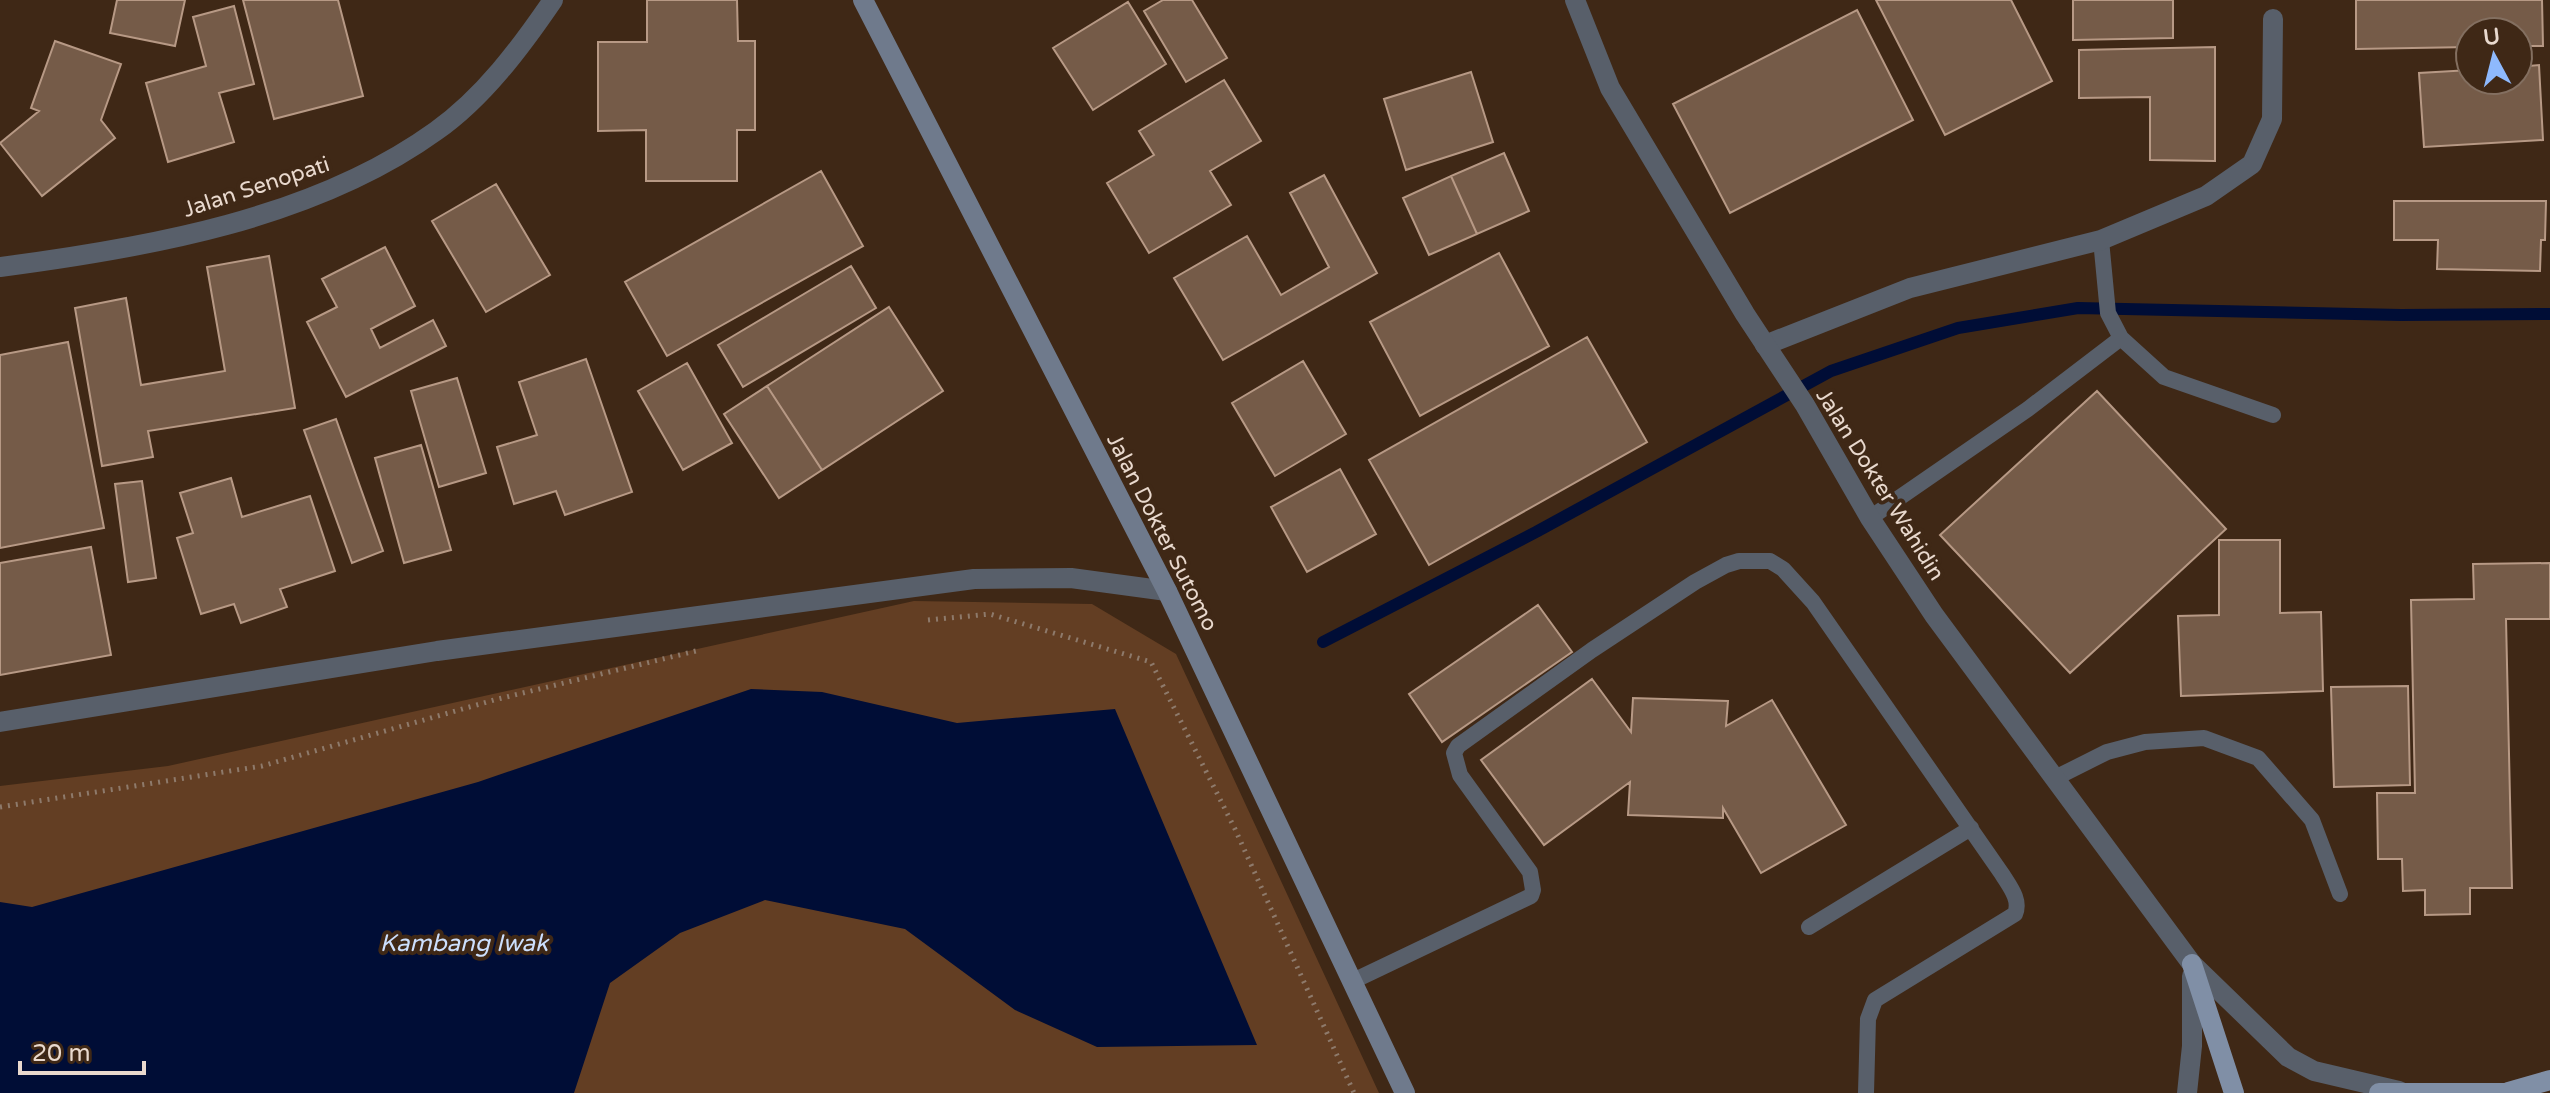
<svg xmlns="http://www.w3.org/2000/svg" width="2550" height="1093" viewBox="0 0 2550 1093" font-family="'Varela Round',sans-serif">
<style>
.green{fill:#633e23}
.water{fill:#000d36}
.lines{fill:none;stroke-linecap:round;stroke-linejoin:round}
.stream{stroke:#000d36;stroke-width:12}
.building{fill:#755b48;stroke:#b79985;stroke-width:2}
.path{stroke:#8e7a6b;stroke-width:5;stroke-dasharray:2 6;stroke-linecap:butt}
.service{stroke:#585f6a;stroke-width:16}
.minor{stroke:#585f6a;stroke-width:20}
.tertiary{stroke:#585f6a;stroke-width:20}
.secondary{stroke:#6f7a8c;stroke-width:20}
.primary{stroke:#808fa6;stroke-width:20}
.labels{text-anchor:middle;stroke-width:8;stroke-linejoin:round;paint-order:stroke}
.street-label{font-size:22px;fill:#e9d9ce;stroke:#3f2816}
.water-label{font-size:24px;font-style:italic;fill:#ccdffd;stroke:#3f2816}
</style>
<rect width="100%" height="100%" fill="#3f2816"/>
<!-- green -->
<path class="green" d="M 914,601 L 1092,604 L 1176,654 L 1379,1093 L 0,1093 L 0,786 L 168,766 Z"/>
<!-- water -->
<path class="water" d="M 751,689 L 822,692 L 957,723 L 1115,709 L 1257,1045 L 1097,1047 L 1015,1010 L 905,929 L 765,900 L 680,933 L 610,983 L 574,1093 L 0,1093 L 0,902 L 32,907 L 478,782 Z"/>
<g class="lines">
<!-- stream -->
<path class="stream" d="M 1323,642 L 1536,532 L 1831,371 L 1958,328 L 2078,308 L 2401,315 L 2550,314"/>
</g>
<!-- building -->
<path class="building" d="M 117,0 L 185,0 L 175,46 L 110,33 Z
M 243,0 L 338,0 L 363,96 L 274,119 Z
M 647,0 L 737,0 L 738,41 L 755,41 L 755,130 L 737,130 L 737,181 L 646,181 L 646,130 L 598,131 L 598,42 L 647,42 Z
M 1163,0 L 1192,0 L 1227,58 L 1186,82 L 1144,11 Z
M 1876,0 L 2011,0 L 2052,81 L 1945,135 Z
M 2073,0 L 2173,0 L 2173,38 L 2073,40 Z
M 2356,0 L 2542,0 L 2543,46 L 2518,46 L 2518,32 L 2470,32 L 2470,47 L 2356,49 Z
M 1128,2 L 1166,64 L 1093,110 L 1053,48 Z
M 234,6 L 254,84 L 219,93 L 234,142 L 168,162 L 146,83 L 206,66 L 193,17 Z
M 1857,10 L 1913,120 L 1730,213 L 1673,104 Z
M 55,41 L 121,64 L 101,120 L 115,138 L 42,196 L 0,143 L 39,111 L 31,108 Z
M 2215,47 L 2215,161 L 2150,160 L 2150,97 L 2079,98 L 2079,50 Z
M 2539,65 L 2543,140 L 2424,147 L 2419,73 L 2470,70 L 2470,80 L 2518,80 L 2518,67 Z
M 1471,72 L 1493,142 L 1406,170 L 1384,99 Z
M 1224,80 L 1261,141 L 1210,171 L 1231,205 L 1149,253 L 1107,183 L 1154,155 L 1139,131 Z
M 1504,153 L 1529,211 L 1477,234 L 1451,176 Z
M 821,171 L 863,246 L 667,356 L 625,282 Z
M 1324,175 L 1377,273 L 1223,360 L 1174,278 L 1247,236 L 1281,295 L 1329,267 L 1290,193 Z
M 1451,176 L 1477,234 L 1429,255 L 1403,198 Z
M 496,184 L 550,275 L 486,312 L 432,221 Z
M 2394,201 L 2546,201 L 2545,240 L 2541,240 L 2540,271 L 2437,269 L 2438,240 L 2394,240 Z
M 385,247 L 415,306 L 371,329 L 380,348 L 433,320 L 446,346 L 346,397 L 307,322 L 337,307 L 322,279 Z
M 1499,253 L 1549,346 L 1420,416 L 1370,322 Z
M 269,256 L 295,408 L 148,431 L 153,457 L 102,466 L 75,308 L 126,298 L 141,385 L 225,371 L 207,267 Z
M 851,266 L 876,308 L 743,387 L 718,345 Z
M 889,307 L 943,391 L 822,470 L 767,386 Z
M 1587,337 L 1647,442 L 1429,565 L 1369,460 Z
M 68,342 L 104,528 L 0,548 L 0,355 Z
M 586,359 L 632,492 L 565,515 L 556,491 L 514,504 L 497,447 L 537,435 L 519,382 Z
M 1303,361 L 1346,434 L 1275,476 L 1232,403 Z
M 687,363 L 732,443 L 683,470 L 638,391 Z
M 457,378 L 486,473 L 439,487 L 411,391 Z
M 767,386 L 822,470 L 779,498 L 724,414 Z
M 2097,391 L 2226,529 L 2070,673 L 1940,535 Z
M 336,419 L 383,551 L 352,563 L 304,430 Z
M 421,445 L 451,550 L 404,563 L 375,458 Z
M 1340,469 L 1376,534 L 1307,572 L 1271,507 Z
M 231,478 L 242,517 L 310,496 L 335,571 L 280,589 L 287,607 L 241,623 L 234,604 L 201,614 L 177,538 L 193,533 L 180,493 Z
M 142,481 L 156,578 L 128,582 L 115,484 Z
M 2219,540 L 2280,540 L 2280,613 L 2321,612 L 2323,691 L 2181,696 L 2178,616 L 2219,615 Z
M 91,547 L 111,655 L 0,675 L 0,563 Z
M 2550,563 L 2550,619 L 2506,619 L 2512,888 L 2470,888 L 2470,914 L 2425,915 L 2425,890 L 2403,891 L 2402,859 L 2378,859 L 2377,793 L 2415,793 L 2411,600 L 2474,599 L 2473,564 Z
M 1538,605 L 1572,652 L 1442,742 L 1409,694 Z
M 1592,679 L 1631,732 L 1633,698 L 1728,701 L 1726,726 L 1772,700 L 1846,825 L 1761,873 L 1723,808 L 1723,818 L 1628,815 L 1630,782 L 1544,845 L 1481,760 Z
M 2408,686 L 2410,785 L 2334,787 L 2331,687 Z"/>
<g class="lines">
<!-- path -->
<path class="path" d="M 928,620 L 990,614 L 1151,662 L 1235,829 L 1354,1093
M 0,807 L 262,766 L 494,700 L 700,650"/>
<!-- service -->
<path class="service" d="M 2101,240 L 2108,313 L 2121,338 L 2164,377 L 2273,415
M 1870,518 L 2028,409 L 2121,338
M 2055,778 L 2107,752 L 2145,742 L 2204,738 L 2258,758 L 2312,820 L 2340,894
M 1809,927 L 1971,828
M 1353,981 L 1531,896 L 1533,890 L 1530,872 L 1460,775 L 1454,753 L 1458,746 L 1592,650 L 1695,582 L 1726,565 L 1739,561 L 1770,561 L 1783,569 L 1813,602 L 2002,874 C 2010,887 2021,900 2015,914 L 1875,1000 L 1868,1019 L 1866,1093"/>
<!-- minor -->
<path class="minor" d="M 0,267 C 146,248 314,219 436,131 C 483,98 521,47 553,0
M 1765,345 L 1910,288 L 2101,240 L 2206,196 L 2252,164 L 2272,119 L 2273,19
M 0,722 L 437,651 L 974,579 L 1071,578 L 1167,591"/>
<!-- tertiary -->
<path class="tertiary" d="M 1575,0 L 1610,88 L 1745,314 L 1805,405 L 1870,518 L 1934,615 L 2192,964 L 2288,1057 L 2314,1071 L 2399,1091
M 2187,1093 L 2192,1046 L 2192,976"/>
<!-- secondary -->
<path class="secondary" d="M 863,0 L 1167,591 L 1405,1093"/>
<!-- primary -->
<path class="primary" d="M 2192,964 L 2234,1093
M 2508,1092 L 2550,1080
M 2379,1093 L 2514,1093"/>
</g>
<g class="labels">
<!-- street labels -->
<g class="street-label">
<text transform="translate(256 186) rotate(-18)" y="8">Jalan Senopati</text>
<text transform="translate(1881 484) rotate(58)" y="8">Jalan Dokter Wahidin</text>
<text transform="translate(1163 532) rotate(63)" y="8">Jalan Dokter Sutomo</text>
</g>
<!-- water labels -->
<g class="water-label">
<text x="464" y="951">Kambang Iwak</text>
</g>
</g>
<!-- north arrow -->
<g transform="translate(2494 56) rotate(353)"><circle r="38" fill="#3f2816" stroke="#836f60" stroke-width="2"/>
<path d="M0-6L14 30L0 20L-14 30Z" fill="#8eb9fd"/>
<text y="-12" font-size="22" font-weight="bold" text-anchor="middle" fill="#e9d9ce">U</text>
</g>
<!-- scale -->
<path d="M20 1061v12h124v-12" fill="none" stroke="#e9d9ce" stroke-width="4"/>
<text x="32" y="1061" font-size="24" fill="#e9d9ce" stroke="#3f2816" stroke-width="6" paint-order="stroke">20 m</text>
</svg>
